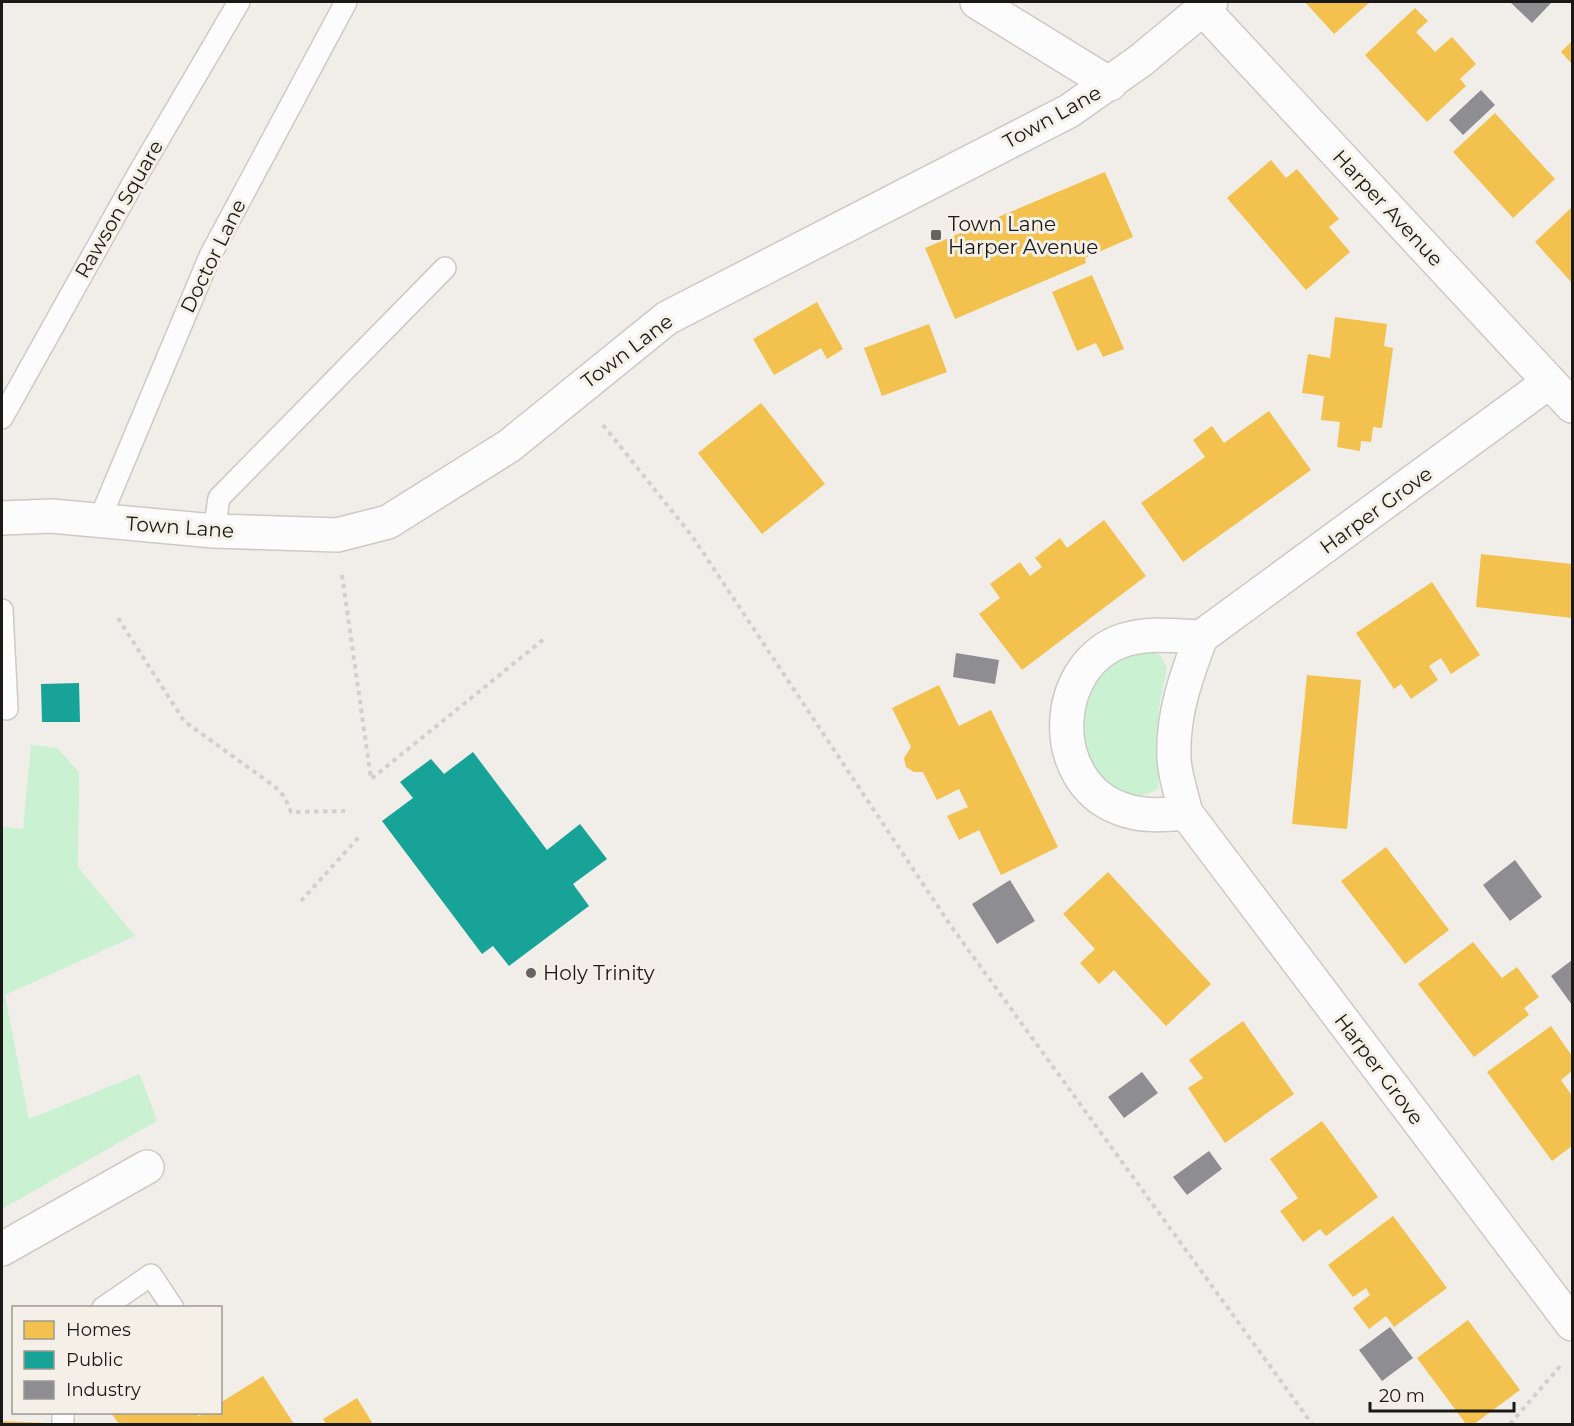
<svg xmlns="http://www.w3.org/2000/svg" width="1574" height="1426" viewBox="0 0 1574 1426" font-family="Montserrat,sans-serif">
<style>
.green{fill:#cbf1d3}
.homes{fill:#f2c14e}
.public{fill:#17a398}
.industry{fill:#8d8d92}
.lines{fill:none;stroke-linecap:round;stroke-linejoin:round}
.service-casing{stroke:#cccac6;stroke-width:24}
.minor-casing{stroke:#cccac6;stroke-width:36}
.tertiary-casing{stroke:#cccac6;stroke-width:36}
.path{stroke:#d2d0cf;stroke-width:4;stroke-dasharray:4.5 4.5;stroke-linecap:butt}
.service{stroke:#fdfcfc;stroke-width:21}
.minor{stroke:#fdfcfc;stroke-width:33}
.tertiary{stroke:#fdfcfc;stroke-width:33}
.poi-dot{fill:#656460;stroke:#f4efe7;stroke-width:2}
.labels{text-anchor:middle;stroke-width:6;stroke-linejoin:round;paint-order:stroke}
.street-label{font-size:20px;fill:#1a1916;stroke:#f4efe7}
.poi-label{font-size:20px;fill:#1a1916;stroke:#f4efe7;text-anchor:start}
</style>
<rect width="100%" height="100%" fill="#f1eeea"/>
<!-- green -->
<path class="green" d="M 1152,649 L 1161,656 L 1167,668 L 1159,707 L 1156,747 L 1159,787 C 1128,815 1079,764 1080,729 C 1080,721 1085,711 1087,703 C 1096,666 1117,656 1152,649 Z
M 31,745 L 57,748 L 79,772 L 78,867 L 135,936 L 5,995 L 29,1119 L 140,1074 L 157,1121 L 2,1209 L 2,827 L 23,829 Z"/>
<!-- homes -->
<path class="homes" d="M 1305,2 L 1370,2 L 1334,34 Z
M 1415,8 L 1428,21 L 1416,32 L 1435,52 L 1452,37 L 1476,64 L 1460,79 L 1466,86 L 1427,122 L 1365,55 Z
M 1572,41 L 1572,64 L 1561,52 Z
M 1495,113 L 1555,179 L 1513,218 L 1453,152 Z
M 1271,160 L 1286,178 L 1297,169 L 1339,219 L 1329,227 L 1350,252 L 1306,290 L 1227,198 Z
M 1105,172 L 1133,237 L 1085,258 L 1086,263 L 955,319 L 925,248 Z
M 1571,208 L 1572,209 L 1572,283 L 1535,242 Z
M 1092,275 L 1124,349 L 1103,357 L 1096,343 L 1077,351 L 1052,292 Z
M 817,302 L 843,349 L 827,359 L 821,348 L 774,375 L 753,339 Z
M 1335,317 L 1387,324 L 1384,346 L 1393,348 L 1382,428 L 1373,427 L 1371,442 L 1361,441 L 1360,451 L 1337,447 L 1340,422 L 1321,420 L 1324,396 L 1302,393 L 1308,354 L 1330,358 Z
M 929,324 L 947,372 L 882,396 L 864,348 Z
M 761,403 L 825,484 L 762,534 L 698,453 Z
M 1269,411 L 1311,470 L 1183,562 L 1141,503 L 1205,457 L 1193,440 L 1212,426 L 1224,443 Z
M 1104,520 L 1146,576 L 1022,670 L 979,614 L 1000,598 L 990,584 L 1020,562 L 1030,576 L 1042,567 L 1035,558 L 1060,538 L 1067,548 Z
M 1481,554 L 1572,564 L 1572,618 L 1476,607 Z
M 1432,582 L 1480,655 L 1451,674 L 1441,658 L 1429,666 L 1438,680 L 1411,699 L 1401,684 L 1394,689 L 1356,633 Z
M 1307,675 L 1361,680 L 1347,829 L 1292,824 Z
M 939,685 L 959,726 L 991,710 L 1058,847 L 1001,875 L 979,830 L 959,840 L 947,816 L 968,807 L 959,789 L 937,800 L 923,772 L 914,772 L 906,767 L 904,758 L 911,747 L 892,708 Z
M 1386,847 L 1449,930 L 1405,964 L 1341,881 Z
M 1108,872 L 1211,984 L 1166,1026 L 1114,970 L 1099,984 L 1080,963 L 1095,949 L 1063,914 Z
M 1473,942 L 1502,978 L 1517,967 L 1539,997 L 1524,1008 L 1529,1015 L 1474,1057 L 1418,984 Z
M 1243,1021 L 1294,1094 L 1225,1143 L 1188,1088 L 1203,1078 L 1189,1060 Z
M 1551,1026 L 1572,1056 L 1572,1071 L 1561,1080 L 1572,1096 L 1572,1146 L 1552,1161 L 1487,1072 Z
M 1322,1121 L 1378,1197 L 1326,1236 L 1320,1229 L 1303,1242 L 1280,1211 L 1298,1198 L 1270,1159 Z
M 1393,1216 L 1447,1288 L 1394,1327 L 1386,1316 L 1369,1329 L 1353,1308 L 1370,1295 L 1366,1288 L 1353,1297 L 1328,1265 Z
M 1468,1320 L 1520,1390 L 1474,1424 L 1466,1424 L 1417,1358 Z
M 263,1376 L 294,1424 L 119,1424 L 111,1413 L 196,1413 L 199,1416 L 205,1413 L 220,1413 L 220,1403 Z
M 357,1398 L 373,1424 L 326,1424 L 323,1419 Z
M 2,1421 L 48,1423 L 47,1424 L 2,1424 Z"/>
<!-- public -->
<path class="public" d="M 79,683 L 80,722 L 42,722 L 41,684 Z
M 473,752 L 547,850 L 580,824 L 607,859 L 573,884 L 589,906 L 509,966 L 493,946 L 482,954 L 382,821 L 413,798 L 400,782 L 431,759 L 444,774 Z"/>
<!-- industry -->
<path class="industry" d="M 1510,2 L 1552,2 L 1532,23 Z
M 1481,90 L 1495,105 L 1463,135 L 1449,120 Z
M 956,653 L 999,660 L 995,684 L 953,677 Z
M 1515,860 L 1542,897 L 1510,921 L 1483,885 Z
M 1010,880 L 1035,921 L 997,944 L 972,904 Z
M 1572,960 L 1572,1005 L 1551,976 Z
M 1142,1072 L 1158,1093 L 1124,1118 L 1108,1097 Z
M 1209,1151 L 1222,1169 L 1187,1195 L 1173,1177 Z
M 1390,1327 L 1413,1358 L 1382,1381 L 1359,1350 Z"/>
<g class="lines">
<defs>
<path id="service" d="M 2,418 L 137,176 L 239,2
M 99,521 L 210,256 L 346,2
M 214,531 L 219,498 L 445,268
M 2,610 L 7,709
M 103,1308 L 151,1275 L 173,1308
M 63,1412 L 63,1424"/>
<path id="minor" d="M 977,2 L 1110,84
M 1203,9 L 1572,406
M 1549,382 L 1201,637 C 1186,677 1172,715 1174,759 C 1175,777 1182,796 1186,813 L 1572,1324
M 1186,813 C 1163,815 1141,817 1119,808 C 1046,780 1051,664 1124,640 C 1150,632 1175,636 1201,637
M 2,1249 L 147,1167"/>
<path id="tertiary" d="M 2,518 L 51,516 L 214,531 L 337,535 L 388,522 L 509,446 L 667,318 L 1069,111 L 1140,61 L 1211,2"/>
</defs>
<!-- service casing -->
<use href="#service" class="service-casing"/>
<!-- minor casing -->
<use href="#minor" class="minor-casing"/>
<!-- tertiary casing -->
<use href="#tertiary" class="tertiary-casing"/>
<!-- path -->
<path class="path" d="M 603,425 L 692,536 L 951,926 L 1312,1424
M 342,575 L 371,779 L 544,639
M 118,618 L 184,721 L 274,786 L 284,796 L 291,812 L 345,811
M 301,901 L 359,837
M 1510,1424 L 1562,1364"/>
<!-- service -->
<use href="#service" class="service"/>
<!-- minor -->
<use href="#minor" class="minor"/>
<!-- tertiary -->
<use href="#tertiary" class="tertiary"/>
</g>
<!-- markers -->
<g class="poi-dot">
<rect x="930" y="229" width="12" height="12" rx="3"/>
<circle cx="531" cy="973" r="6"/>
</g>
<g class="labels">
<!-- street labels -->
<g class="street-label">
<text transform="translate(1052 117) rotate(-29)" y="7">Town Lane</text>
<text transform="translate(1388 208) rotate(47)" y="7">Harper Avenue</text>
<text transform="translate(119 209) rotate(-60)" y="7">Rawson Square</text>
<text transform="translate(213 256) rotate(-64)" y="7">Doctor Lane</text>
<text transform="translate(627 351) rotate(-37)" y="7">Town Lane</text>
<text transform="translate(1376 510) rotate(-36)" y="7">Harper Grove</text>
<text transform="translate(180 527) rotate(4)" y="7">Town Lane</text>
<text transform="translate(1379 1069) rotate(53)" y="7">Harper Grove</text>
</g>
<!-- poi labels -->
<g class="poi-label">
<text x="948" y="231">Town Lane<tspan x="948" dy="23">Harper Avenue</tspan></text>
<text x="543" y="980">Holy Trinity</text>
</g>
</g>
<!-- border -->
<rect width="1574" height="1426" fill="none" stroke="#1a1916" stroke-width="6"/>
<!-- legend -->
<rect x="12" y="1306" width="210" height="108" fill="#f4efe7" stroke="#9d9993" stroke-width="1.5"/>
<rect x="24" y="1321" width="30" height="18" fill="#f2c14e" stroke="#9d9993" stroke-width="1.5"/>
<text x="66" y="1336" font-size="18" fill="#1a1916">Homes</text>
<rect x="24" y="1351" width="30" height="18" fill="#17a398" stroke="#9d9993" stroke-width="1.5"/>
<text x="66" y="1366" font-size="18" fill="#1a1916">Public</text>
<rect x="24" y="1381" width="30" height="18" fill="#8d8d92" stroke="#9d9993" stroke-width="1.5"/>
<text x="66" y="1396" font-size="18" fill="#1a1916">Industry</text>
<!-- scale -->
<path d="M1370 1402v9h144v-9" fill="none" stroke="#1a1916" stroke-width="3"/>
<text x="1379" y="1402" font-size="18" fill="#1a1916" stroke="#f4efe7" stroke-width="4.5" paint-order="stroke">20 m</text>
</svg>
